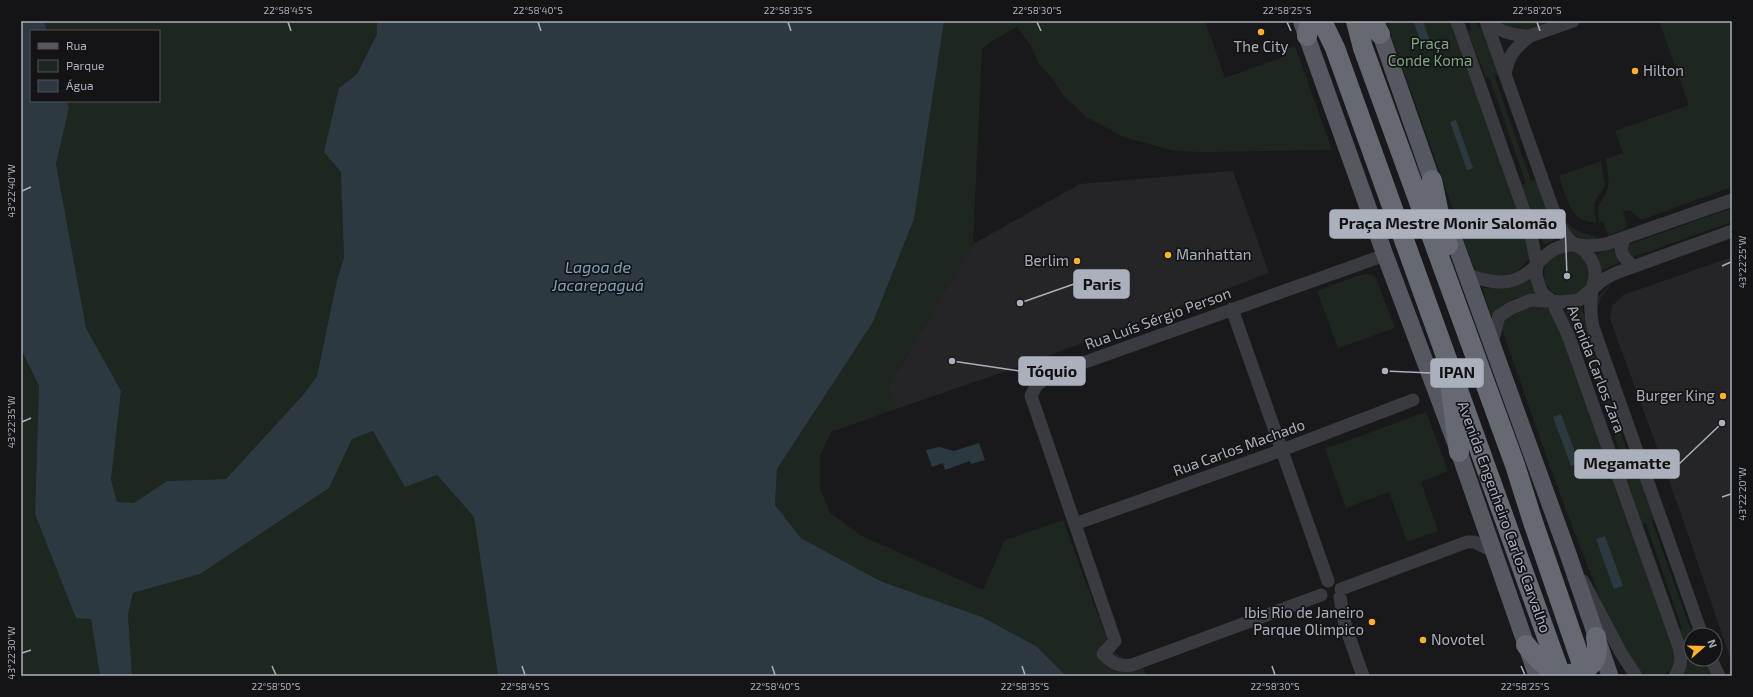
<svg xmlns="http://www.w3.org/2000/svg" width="1753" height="697" viewBox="0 0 1753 697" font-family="'Exo 2',sans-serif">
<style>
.built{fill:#252528}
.green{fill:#1e271f}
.water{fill:#2d3941}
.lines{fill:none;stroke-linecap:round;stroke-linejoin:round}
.minor{stroke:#393b41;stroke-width:13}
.major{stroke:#555860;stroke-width:17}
.highway{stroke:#656972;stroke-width:20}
.ticks{fill:none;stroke:#aab0bc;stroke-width:1.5}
.poi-dot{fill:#ffb02d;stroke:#141416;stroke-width:1.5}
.labels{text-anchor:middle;stroke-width:3.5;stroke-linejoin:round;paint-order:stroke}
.park-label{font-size:15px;fill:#7fa980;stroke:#141416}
.poi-label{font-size:15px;fill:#aab0bc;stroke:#141416;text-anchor:start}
.street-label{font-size:15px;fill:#aab0bc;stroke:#141416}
.water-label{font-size:16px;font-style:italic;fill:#7ea0ba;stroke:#141416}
.leader{fill:none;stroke:#aab0bc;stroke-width:1.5}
.callout-dot{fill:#aab0bc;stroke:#141416;stroke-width:1.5}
.callout{fill:#aab0bc;stroke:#aab0bc;stroke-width:1.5}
.callout-label{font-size:16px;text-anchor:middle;font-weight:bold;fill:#111}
.neatline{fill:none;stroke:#aab0bc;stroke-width:1.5}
.ticks-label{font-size:10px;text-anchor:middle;fill:#aab0bc}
</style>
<rect width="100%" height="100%" fill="#19191b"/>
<!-- built -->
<path class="built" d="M 1233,171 L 1269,273 L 1021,366 L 896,409 L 888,387 L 973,244 L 1080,184 Z
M 1732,257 L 1732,660 L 1729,655 L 1679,508 L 1610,319 L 1612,306 L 1623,295 Z"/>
<!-- green -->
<path class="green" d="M 44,21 L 377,21 L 377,34 L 357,74 L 339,88 L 344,258 L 337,280 L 317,376 L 303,395 L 226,479 L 167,481 L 133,504 L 117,502 L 111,480 L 121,391 L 86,328 L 56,164 L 69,108 L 67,101 L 159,101 L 159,31 L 47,31 Z
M 944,21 L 1205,21 L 1225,78 L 1286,56 L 1285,50 L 1295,46 L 1332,150 L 1203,152 L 1174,151 L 1124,137 L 1086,117 L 1063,95 L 1052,78 L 1039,64 L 1031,46 L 1017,27 L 997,38 L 982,48 L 973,244 L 888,387 L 896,409 L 831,432 L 820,456 L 820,488 L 829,511 L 833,515 L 860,535 L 983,590 L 1005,540 L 1063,520 L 1108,642 C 1118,658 1126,660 1142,665 L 1146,675 L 1150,674 L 1150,676 L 1066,676 L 1036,646 L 982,617 L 880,581 L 801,538 L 775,505 L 777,469 L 873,322 L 914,219 Z
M 1386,21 L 1451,21 L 1529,243 L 1529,259 C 1511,280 1500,279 1475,271 Z
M 1469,21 L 1475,21 L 1478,28 L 1482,26 L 1499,74 L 1494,75 L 1531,181 L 1536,179 L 1556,236 C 1554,241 1551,243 1545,244 L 1543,242 L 1522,185 L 1526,183 L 1489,77 L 1486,78 L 1468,32 L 1472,30 Z
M 1497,21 L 1545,21 L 1546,25 C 1525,31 1516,33 1497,21 Z
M 1659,21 L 1732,21 L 1732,187 L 1641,220 L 1630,210 L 1623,212 L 1627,224 L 1623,230 L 1608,235 L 1603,221 L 1599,222 C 1595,197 1604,205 1608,187 C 1610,179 1607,168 1606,159 L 1623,153 L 1615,131 L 1689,105 Z
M 1601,161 L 1605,185 L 1594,204 L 1596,222 C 1570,224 1566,195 1559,176 Z
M 1732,208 L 1732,222 L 1633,257 L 1626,253 L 1628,245 Z
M 1562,220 L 1565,220 C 1573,230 1582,234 1595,236 L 1596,239 C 1578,241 1571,234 1562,220 Z
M 1618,248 L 1622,261 L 1602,271 L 1596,254 Z
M1544 274a23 23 0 1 1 46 0a23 23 0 1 1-46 0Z
M 1366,274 L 1372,275 L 1376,278 L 1395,328 L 1338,348 L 1317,291 L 1357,276 Z
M 1531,275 L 1538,294 C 1520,296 1501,300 1492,317 L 1482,288 L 1501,288 Z
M 1611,283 L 1611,285 L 1601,297 L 1596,315 L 1597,298 Z
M 1531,305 L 1547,307 L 1554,314 L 1675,653 L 1674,667 C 1666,676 1650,681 1640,671 C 1616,648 1603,605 1591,574 C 1558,493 1530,409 1501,326 L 1507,316 Z
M 1578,307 L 1581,307 L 1594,341 L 1590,343 L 1635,474 L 1639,472 L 1656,520 L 1652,521 L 1690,628 L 1695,627 L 1697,635 L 1691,635 L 1691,659 L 1706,659 L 1712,676 L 1682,676 L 1680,630 L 1682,629 L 1646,523 L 1642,524 L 1625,477 L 1628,475 L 1583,346 L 1579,347 L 1565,310 Z
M 21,349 L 39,386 L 35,514 L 91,619 L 100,676 L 21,676 Z
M 1426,412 L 1448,471 L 1421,482 L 1438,531 L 1407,542 L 1389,492 L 1346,508 L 1325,449 Z
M 373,431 L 405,486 L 437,475 L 474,517 L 498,676 L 132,676 L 128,615 L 133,593 L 200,574 L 329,488 L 352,439 Z"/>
<!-- water -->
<path class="water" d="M 21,21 L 44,21 L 47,31 L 31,31 L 31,101 L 67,101 L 69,108 L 56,164 L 86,328 L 121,391 L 111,480 L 117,502 L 134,503 L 167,481 L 226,479 L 303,395 L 317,376 L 337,280 L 344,258 L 341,172 L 324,152 L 339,88 L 357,74 L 377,34 L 377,21 L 944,21 L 914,219 L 873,322 L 777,469 L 775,505 L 801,538 L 880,581 L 982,617 L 1036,646 L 1066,676 L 498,676 L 474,517 L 437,475 L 405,487 L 373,431 L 352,439 L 329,488 L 200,574 L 133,593 L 128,615 L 132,676 L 100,676 L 91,619 L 76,618 L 35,514 L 39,386 L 21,349 Z
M 1413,21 L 1423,21 L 1431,44 L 1423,47 Z
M 1456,120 L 1473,168 L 1467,170 L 1450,122 Z
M 1561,414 L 1579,463 L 1571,466 L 1553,417 Z
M 979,443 L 985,460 L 971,464 L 970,461 L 945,470 L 943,463 L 932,467 L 926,450 L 939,447 L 954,451 Z
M 1605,536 L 1623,586 L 1614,589 L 1596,539 Z"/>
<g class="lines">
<!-- minor -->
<path class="minor" d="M 1457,21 L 1529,225 L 1537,265 C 1513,288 1495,284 1467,275
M 1486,21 L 1555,215 C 1567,245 1574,249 1606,244 L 1732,200
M 1486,21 C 1500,32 1513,36 1530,36 C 1515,48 1509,54 1505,74
M 1530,36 L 1573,21
M 1625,238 C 1617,250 1623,258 1633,266
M 1232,309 L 1328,581
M 1492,343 L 1499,316 L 1511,308 L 1531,300 L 1563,302 L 1579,300 L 1604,279 L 1616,273 L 1732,231
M 1075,524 L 1282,450 L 1413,400
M 1583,581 L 1621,653 L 1636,676
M 1341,589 L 1467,542 L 1474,542 L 1494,551
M 1321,595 L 1132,665 C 1119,667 1112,663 1103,654 L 1115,641 L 1031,396 L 1036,386 L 1049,375 L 1385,255
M 1340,597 L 1345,625 L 1363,676
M 1711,659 L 1719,676
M 1675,676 C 1682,665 1682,656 1678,644 L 1568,335 L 1552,301 L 1543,294 L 1540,288 L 1536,275 L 1537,265 C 1546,253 1554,247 1570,245 C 1583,244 1594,260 1595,272 C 1596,279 1593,284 1592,290 C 1590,303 1590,314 1593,327 L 1702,635"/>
<!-- major -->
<path class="major" d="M 1376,21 L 1436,192
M 1302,23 L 1385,255 L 1459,452 L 1537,676
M 1449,226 L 1567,551 L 1610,676"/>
<!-- highway -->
<path class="highway" d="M 1322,21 L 1335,48 L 1561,676
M 1356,21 L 1363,48 L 1515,465 L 1533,522 L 1586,676
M 1370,21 L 1380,34
M 1307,36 L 1310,21
M 1432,180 L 1442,228 L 1448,245
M 1451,390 L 1459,452
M 1526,645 C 1535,656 1546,669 1559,673 C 1572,677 1593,669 1596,656 C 1598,650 1597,643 1596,637"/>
</g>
<!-- ticks -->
<path class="ticks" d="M 288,22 L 291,31M 538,22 L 541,31M 788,22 L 791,31M 1037,22 L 1041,31M 1287,22 L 1291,31M 1537,22 L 1540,31M 22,191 L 31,187M 1722,266 L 1731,262M 22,422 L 31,418M 1722,497 L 1731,494M 22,653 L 31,650M 272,666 L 276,675M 522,666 L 525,675M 772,666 L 775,675M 1022,666 L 1025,675M 1272,666 L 1275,675M 1521,666 L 1525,675"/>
<!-- markers -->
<g class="poi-dot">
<circle cx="1261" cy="32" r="4"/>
<circle cx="1635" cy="71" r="4"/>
<circle cx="1168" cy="255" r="4"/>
<circle cx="1077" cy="261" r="4"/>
<circle cx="1723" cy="396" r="4"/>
<circle cx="1372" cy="622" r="4"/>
<circle cx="1423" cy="640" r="4"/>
</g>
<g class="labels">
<!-- park labels -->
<g class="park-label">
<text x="1430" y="49">Praça<tspan x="1430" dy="17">Conde Koma</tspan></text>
</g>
<!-- poi labels -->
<g class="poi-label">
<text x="1261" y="52" text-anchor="middle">The City</text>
<text x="1643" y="76">Hilton</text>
<text x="1176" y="260">Manhattan</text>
<text x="1069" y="266" text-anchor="end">Berlim</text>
<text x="1715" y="401" text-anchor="end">Burger King</text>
<text x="1364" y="618" text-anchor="end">Ibis Rio de Janeiro<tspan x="1364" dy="17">Parque Olimpico</tspan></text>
<text x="1431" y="645">Novotel</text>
</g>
<!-- street labels -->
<g class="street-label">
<text transform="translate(1158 319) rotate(-20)" y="5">Rua Luís Sérgio Person</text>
<text transform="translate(1596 369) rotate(69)" y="5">Avenida Carlos Zara</text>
<text transform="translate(1239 448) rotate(-20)" y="5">Rua Carlos Machado</text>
<text transform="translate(1504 517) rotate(70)" y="5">Avenida Engenheiro Carlos Carvalho</text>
</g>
<!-- water labels -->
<g class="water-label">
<text x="598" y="273">Lagoa de<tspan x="598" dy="18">Jacarepaguá</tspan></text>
</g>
</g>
<!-- callouts -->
<path class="leader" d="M1567 276L1565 224M1020 303L1074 284M952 361L1019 371M1385 371L1431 373M1722 423L1679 464"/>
<g class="callout-dot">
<circle cx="1567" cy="276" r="4"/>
<circle cx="1020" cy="303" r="4"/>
<circle cx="952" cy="361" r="4"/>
<circle cx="1385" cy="371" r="4"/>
<circle cx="1722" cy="423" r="4"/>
</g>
<g class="callout">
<rect x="1330" y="210" width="235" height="28" rx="4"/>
<rect x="1074" y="270" width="55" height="28" rx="4"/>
<rect x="1019" y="357" width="66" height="28" rx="4"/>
<rect x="1431" y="359" width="52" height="28" rx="4"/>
<rect x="1575" y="450" width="104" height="28" rx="4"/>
</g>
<g class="callout-label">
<text x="1448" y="229">Praça Mestre Monir Salomão</text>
<text x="1102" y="290">Paris</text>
<text x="1052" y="377">Tóquio</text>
<text x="1457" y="378">IPAN</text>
<text x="1627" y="469">Megamatte</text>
</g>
<!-- border -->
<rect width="1753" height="697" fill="none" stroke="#141416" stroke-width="44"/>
<!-- legend -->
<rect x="30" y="30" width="130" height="72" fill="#141416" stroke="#505258"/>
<rect x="38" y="43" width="20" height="6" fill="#555860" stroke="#505258"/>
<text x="66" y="50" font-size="12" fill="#aab0bc">Rua</text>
<rect x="38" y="60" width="20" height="12" fill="#1e271f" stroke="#505258"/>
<text x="66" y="70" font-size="12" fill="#aab0bc">Parque</text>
<rect x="38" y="80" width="20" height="12" fill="#2d3941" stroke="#505258"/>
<text x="66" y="90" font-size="12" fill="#aab0bc">Água</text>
<!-- north arrow -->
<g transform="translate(1703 647) rotate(70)"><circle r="19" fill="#141416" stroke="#505258"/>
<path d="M0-3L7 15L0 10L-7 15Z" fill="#ffb02d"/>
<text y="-6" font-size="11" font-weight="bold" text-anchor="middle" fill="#aab0bc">N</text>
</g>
<rect x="22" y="22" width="1709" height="653" class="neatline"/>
<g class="ticks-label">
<text x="288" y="14">22°58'45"S</text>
<text x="538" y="14">22°58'40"S</text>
<text x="788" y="14">22°58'35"S</text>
<text x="1037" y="14">22°58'30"S</text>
<text x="1287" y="14">22°58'25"S</text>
<text x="1537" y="14">22°58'20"S</text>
<text transform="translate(11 191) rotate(-90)" y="4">43°22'40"W</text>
<text transform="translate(1742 262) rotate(-90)" y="4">43°22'25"W</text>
<text transform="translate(11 422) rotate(-90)" y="4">43°22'35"W</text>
<text transform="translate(1742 494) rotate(-90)" y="4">43°22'20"W</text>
<text transform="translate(11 653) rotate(-90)" y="4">43°22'30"W</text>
<text x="276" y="690">22°58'50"S</text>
<text x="525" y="690">22°58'45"S</text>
<text x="775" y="690">22°58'40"S</text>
<text x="1025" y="690">22°58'35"S</text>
<text x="1275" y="690">22°58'30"S</text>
<text x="1525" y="690">22°58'25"S</text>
</g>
</svg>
